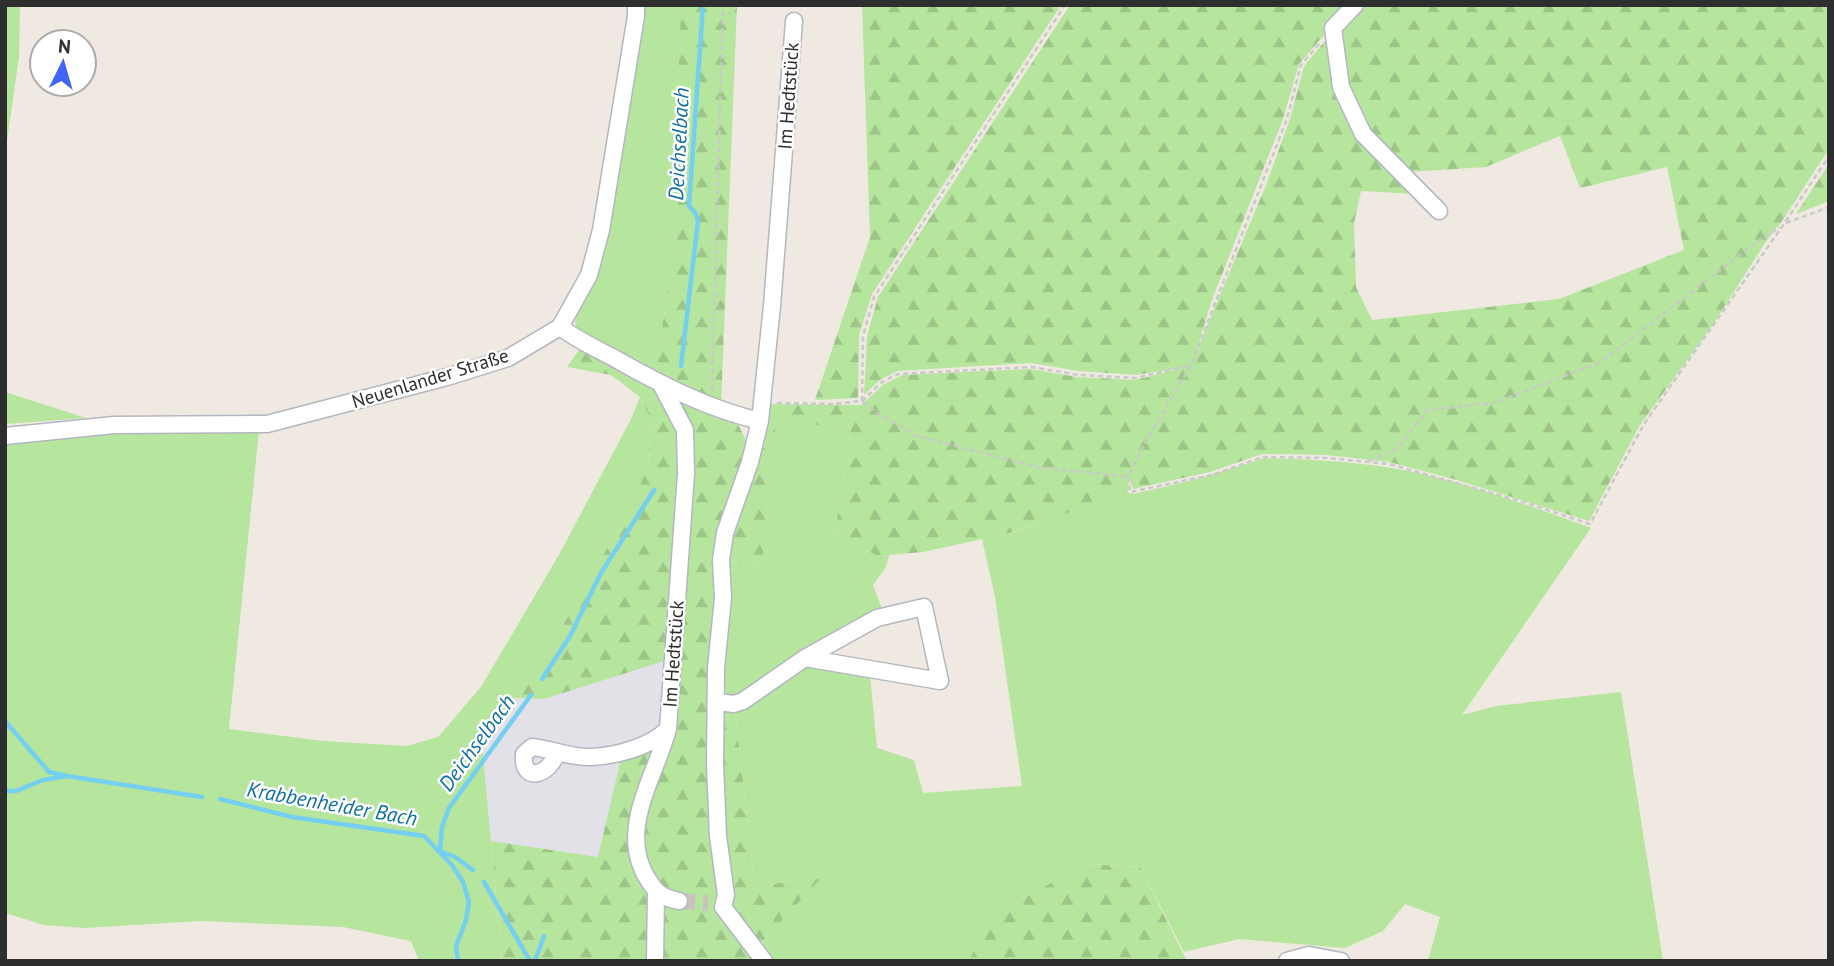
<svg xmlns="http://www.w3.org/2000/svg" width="1834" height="966" viewBox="0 0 1834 966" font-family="'PT Sans',sans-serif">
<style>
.industrial{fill:#e3e1e8}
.grass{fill:#b6e59e}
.forest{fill:url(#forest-firs)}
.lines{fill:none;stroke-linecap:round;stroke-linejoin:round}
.stream{stroke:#75cff0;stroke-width:4.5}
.minor-tunnel{stroke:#c8c4bd;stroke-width:16;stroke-dasharray:16 8;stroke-linecap:butt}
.minor-casing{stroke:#b4b7c1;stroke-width:19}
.path{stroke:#c9c9c9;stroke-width:2.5;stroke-dasharray:5 3.5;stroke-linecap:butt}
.minor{stroke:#fff;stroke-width:16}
.labels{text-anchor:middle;stroke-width:5;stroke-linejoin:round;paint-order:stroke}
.street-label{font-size:19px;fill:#2e2e2e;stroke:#fff}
.water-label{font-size:21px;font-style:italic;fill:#0d6fa3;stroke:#fff}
</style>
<defs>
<pattern id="forest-firs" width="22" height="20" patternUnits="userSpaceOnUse" patternTransform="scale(1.75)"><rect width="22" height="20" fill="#b6e59e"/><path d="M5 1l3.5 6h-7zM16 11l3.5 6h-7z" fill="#9dc588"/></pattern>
</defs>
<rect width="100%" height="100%" fill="#efe9e1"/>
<!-- industrial -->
<path class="industrial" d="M 664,660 L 659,743 L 621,758 L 598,857 L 491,841 L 482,744 L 515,698 L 544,699 Z"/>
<!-- grass -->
<path class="grass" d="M 5,5 L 20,5 L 19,57 L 5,155 Z
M 641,5 L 682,5 L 678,89 L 678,218 L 657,364 L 629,350 L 605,349 L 578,334 L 575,322 Z
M 5,392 L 86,418 L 5,424 Z
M 640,397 L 651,420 L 648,465 L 633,503 L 544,658 L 482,744 L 502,961 L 419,961 L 411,941 L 343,927 L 200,921 L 85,928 L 44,925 L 5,913 L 5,438 L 88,432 L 215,433 L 259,430 L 229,729 L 323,741 L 407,746 L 438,737 L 481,687 L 560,553 L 631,419 Z
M 775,420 L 851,428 L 835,533 L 877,556 L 889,555 L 886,567 L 873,585 L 883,611 L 735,697 L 726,694 L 723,681 L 725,562 L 762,565 Z
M 1264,458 C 1305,459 1346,461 1386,467 C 1452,477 1528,505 1591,528 L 1462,715 L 1496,706 L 1621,692 L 1663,961 L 1428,961 L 1440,917 L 1405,904 L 1383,931 L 1345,948 L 1239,939 L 1184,952 L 1140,867 L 1087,864 L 989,916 L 969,961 L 775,961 L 762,942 L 820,878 L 772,884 L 753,872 L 735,709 L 805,666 L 870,675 L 877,748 L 914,760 L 923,793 L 1022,786 L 995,597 L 982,539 L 1011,533 L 1126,492 L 1132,494 C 1177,485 1220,473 1264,458 Z"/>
<!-- forest -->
<path class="forest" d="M 681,5 L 737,5 L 721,405 L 605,349 L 629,350 L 657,363 L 678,218 L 678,89 Z
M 862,5 L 1061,5 L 872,294 L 859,335 L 858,398 L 815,400 L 870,237 Z
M 1070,5 L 1350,5 L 1299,64 L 1283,119 L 1212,300 L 1195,355 L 1266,185 L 1290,119 L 1304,66 L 1329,36 L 1335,88 L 1354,128 L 1417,194 L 1361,191 L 1354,223 L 1356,287 L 1372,320 L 1559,299 L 1684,250 L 1667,167 L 1580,188 L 1560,136 L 1486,167 L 1410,172 L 1368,132 L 1344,86 L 1337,30 L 1360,5 L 1829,5 L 1829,149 L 1780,224 L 1767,240 L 1712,326 L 1640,425 L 1589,521 L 1453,479 L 1389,462 L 1327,455 L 1262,454 L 1210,472 L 1133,489 L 1129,479 L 1128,492 L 1010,533 L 923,552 L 877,556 L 835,533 L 851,428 L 776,421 L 762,565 L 725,562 L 728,537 L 740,499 L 754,459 L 764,447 L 768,404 L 861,405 L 884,384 L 903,375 L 1030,369 L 1077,377 L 1136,380 L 1181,368 L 1136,375 L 1079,371 L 1031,363 L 897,371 L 880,380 L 864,395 L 867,336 L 878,297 Z
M 1829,164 L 1829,201 L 1796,214 Z
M 581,347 L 692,401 L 739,426 L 745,438 L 747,458 L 720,535 L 711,699 L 735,709 L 753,872 L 772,884 L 821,878 L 762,942 L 752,949 L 761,961 L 502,961 L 491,841 L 598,857 L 621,758 L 659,743 L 664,661 L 544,699 L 515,698 L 544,658 L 633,503 L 648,465 L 651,420 L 640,397 L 611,375 L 567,367 Z
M 1087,864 L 1140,867 L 1187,961 L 969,961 L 989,916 Z"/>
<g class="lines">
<!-- stream -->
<path class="stream" d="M 681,366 L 698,221 L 696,214 L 689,206 L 703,5
M 542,679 L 570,636 L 601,573 L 654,490
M 5,721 L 49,772 L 64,775
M 5,791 L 16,791 L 43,780 L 67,776 L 202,797
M 220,799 L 292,817 L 424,836 L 452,865 L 463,882 L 469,902 L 466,920 L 456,946 L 458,961
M 473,870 L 455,857 L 440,851 L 442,827 L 449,808 L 531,695
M 484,882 L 530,961
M 535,961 L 544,936"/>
<!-- minor-tunnel -->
<path class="minor-tunnel" d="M 679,901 L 708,903"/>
<defs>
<path id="minor" d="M 1355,5 L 1333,28 L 1341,87 L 1363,134 L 1439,211
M 560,327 C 580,342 600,350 621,362 C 666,387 709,409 760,421 L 772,306 L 794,21
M 662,386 L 685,430 L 686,473 L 668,729 C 655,778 616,832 649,881 C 657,894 664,898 679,901
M 760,421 L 750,462 L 725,533 L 721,560 L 723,598 L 716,668 L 715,764 L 718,836 L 726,895 L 723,907 L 764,961
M 5,436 L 114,425 L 267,424 L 447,377 L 508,358 L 560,327 L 589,275 L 601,230 L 636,16 L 636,5
M 717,702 L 734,704 L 743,701 L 805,658 L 877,618 L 924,607 L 940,681 L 805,658
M 557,752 C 550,776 521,784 524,754 L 532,747 C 552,749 571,758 591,757 C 616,756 650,747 668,729
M 655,961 L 656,892
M 1287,961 L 1309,955 L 1341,961"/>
</defs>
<!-- minor casing -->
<use href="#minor" class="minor-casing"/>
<!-- path -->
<path class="path" d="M 1319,44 L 1301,65 L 1287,119 L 1191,365 L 1143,446 L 1128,477 L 1130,492 L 1212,475 L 1263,457 L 1328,458 L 1389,464 L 1520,501 L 1590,524 L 1644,424 L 1784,224 L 1829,156
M 1786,223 L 1829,207
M 712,390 L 723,5
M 862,401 L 863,336 L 874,297 L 1065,5
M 863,402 L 877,413 L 916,436 L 1038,467 L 1128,477
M 777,403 L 832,404 L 862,401 L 882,382 L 898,374 L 1031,367 L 1079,375 L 1136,378 L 1191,365
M 1369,461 L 1398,448 L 1427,410 L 1494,403 L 1601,362 L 1758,241 L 1780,227"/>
<!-- minor -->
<use href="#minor" class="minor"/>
</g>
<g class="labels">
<!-- street labels -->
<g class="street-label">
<text transform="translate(788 96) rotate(-86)" y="7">Im Hedtstück</text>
<text transform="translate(430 378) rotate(-17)" y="7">Neuenlander Straße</text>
<text transform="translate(673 654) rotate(-86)" y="7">Im Hedtstück</text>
</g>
<!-- water labels -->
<g class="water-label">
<text transform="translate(679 144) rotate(-87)" y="7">Deichselbach</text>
<text transform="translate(477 743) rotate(-54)" y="7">Deichselbach</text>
<text transform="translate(332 804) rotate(10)" y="7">Krabbenheider Bach</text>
</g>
</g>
<!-- border -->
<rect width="1834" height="966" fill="none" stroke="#2e2e2e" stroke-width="14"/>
<!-- north arrow -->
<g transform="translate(63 63) rotate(5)"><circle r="33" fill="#ffffff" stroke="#ababab" stroke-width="2"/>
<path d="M0-5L12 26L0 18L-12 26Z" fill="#4264fb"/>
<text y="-10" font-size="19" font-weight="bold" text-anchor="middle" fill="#2e2e2e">N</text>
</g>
</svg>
